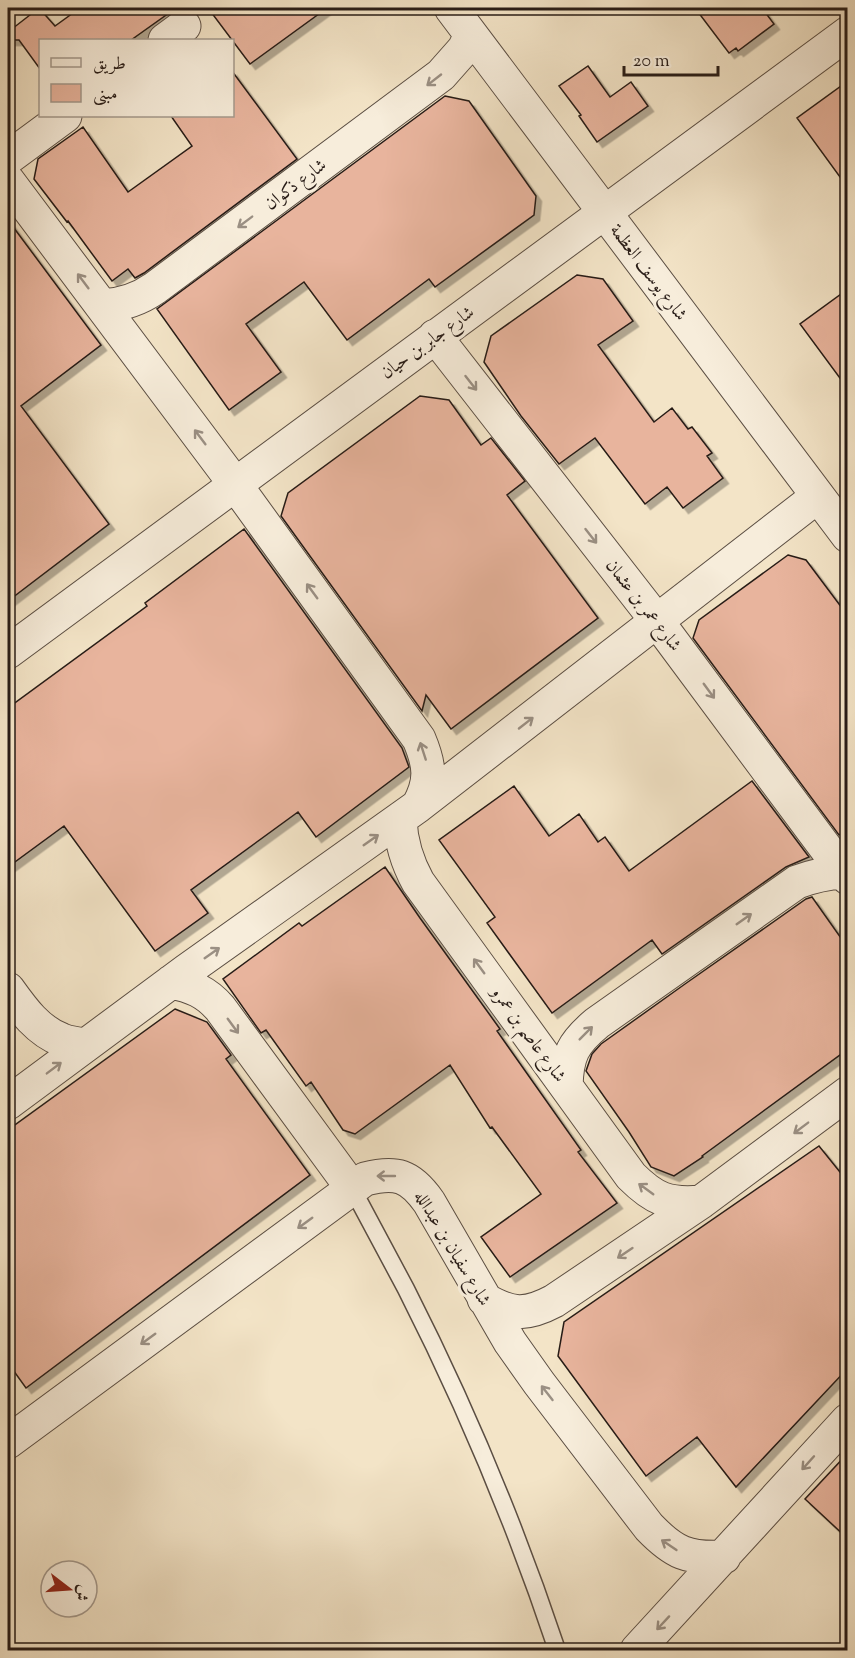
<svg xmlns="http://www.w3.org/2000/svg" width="855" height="1658" viewBox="0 0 855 1658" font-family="'Sorts Mill Goudy',Amiri,serif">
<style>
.building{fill:#e8b49d;stroke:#281c17;stroke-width:1.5;filter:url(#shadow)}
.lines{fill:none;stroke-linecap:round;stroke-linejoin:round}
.lane-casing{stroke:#5b4e43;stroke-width:19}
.street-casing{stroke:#5b4e43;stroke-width:35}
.lane{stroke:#f7eddb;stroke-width:16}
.street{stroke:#f7eddb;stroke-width:33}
.oneway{stroke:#9a8f83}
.labels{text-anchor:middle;stroke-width:6;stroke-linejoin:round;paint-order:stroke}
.street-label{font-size:18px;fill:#281c17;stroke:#f7eddb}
</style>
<defs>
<filter id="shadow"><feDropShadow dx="5.5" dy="5.5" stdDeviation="0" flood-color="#0004"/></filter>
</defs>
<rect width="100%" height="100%" fill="#f3e4c7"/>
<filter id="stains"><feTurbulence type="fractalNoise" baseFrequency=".00333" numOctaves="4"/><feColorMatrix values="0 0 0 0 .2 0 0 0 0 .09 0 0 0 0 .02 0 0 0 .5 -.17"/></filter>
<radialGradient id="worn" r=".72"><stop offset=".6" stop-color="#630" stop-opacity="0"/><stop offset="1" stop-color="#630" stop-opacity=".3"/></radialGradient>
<!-- building -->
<path class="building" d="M 39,8 L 55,26 L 80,8 L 176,8 L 131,40 L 40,40 L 40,69 L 19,40 L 8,40 L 8,32 Z
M 208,8 L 327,8 L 250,64 Z
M 695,8 L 762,8 L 774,24 L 738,51 L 736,48 L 729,53 Z
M 588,66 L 610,97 L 631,82 L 648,106 L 597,142 L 579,116 L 581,115 L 559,86 Z
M 232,71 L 297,159 L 144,273 L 135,278 L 128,269 L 112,281 L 68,221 L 67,222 L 34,179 L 38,159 L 83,127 L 128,192 L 192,146 L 171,116 L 232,116 Z
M 848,81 L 848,188 L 797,118 Z
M 445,96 L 469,101 L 536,196 L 534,215 L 435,287 L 429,279 L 347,340 L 304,282 L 246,324 L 281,372 L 229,410 L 157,309 Z
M 8,220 L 101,345 L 21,406 L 109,524 L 8,601 Z
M 577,275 L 603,279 L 633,321 L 598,345 L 654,422 L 672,408 L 688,429 L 692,427 L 712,453 L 707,456 L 723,478 L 683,508 L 667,487 L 645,504 L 595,438 L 559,464 L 521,416 L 484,362 L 491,336 Z
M 848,289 L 848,389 L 800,324 Z
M 420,396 L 449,400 L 481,445 L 491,438 L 525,481 L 507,495 L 598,618 L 451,729 L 426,695 L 422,711 L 281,516 L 288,493 Z
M 244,529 L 402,748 L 409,767 L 316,837 L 298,812 L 191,890 L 208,913 L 155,951 L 64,826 L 8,867 L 8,708 L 147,606 L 145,603 Z
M 788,555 L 806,560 L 848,616 L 848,829 L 839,835 L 693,638 L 699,620 Z
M 752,781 L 809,857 L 786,867 L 662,954 L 652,940 L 552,1013 L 487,923 L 495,917 L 439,840 L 514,786 L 549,836 L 579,814 L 598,842 L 605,837 L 629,871 Z
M 385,867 L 420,918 L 500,1029 L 497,1031 L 581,1150 L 578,1152 L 617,1203 L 510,1277 L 481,1237 L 541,1194 L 492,1127 L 490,1128 L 450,1065 L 355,1134 L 343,1130 L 311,1082 L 306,1086 L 266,1030 L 261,1033 L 223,979 L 299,923 L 302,926 Z
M 812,897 L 848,948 L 848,1049 L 702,1156 L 703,1157 L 674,1176 L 651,1167 L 629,1132 L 586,1071 L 592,1054 L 601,1044 L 685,984 L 806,899 Z
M 175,1009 L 207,1022 L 231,1055 L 226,1059 L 310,1175 L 26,1388 L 8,1363 L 8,1130 Z
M 819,1146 L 848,1182 L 848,1368 L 736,1487 L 697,1437 L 646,1476 L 558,1356 L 564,1322 Z
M 848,1453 L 848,1539 L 805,1499 Z"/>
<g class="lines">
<defs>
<path id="lane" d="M 352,1188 C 370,1222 388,1255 406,1289 C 465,1405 516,1527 557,1650"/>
<path id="street" d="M 451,8 L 848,536
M 165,40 L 184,26
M 8,158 L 65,116
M 8,181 L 235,484 L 419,739 C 430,765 432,781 418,806
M 102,306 C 122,305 138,300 155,288 L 441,75 L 464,49 L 471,35
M 435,336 L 657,621 L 848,878
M 8,652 L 848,33
M 400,820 C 401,843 407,862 418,882 L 631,1176 C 654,1199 668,1205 701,1202
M 171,982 C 192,986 206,992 220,1008 L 352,1188
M 8,989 C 23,1010 38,1031 62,1040 C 69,1043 78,1044 86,1045
M 566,1086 C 567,1055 573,1043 597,1023 L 797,882 C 813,876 827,873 843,872
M 8,1103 L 186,971 L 418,806 L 818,496
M 484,1299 C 511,1315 526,1316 554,1301 L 701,1202 L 848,1093
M 8,1442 L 365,1179 C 396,1171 410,1175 429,1202 L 510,1342 L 539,1383 L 649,1527 C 674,1553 688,1559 724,1557
M 637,1650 L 848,1420"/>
</defs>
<!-- lane casing -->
<use href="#lane" class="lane-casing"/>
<!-- street casing -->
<use href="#street" class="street-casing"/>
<!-- lane -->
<use href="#lane" class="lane"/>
<!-- street -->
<use href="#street" class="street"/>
</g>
<!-- one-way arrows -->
<defs><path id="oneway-shaft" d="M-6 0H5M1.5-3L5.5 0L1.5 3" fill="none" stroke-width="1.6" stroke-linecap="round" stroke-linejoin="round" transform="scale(1.5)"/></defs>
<g class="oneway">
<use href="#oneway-shaft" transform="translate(434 80) rotate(142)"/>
<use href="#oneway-shaft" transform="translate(245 222) rotate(143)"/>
<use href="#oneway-shaft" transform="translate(83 281) rotate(-127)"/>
<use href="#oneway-shaft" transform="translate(471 383) rotate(52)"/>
<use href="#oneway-shaft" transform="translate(200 437) rotate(-127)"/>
<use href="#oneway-shaft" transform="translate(591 536) rotate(52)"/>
<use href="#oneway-shaft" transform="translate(312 591) rotate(-126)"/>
<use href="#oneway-shaft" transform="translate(709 691) rotate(54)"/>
<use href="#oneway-shaft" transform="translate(526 723) rotate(-38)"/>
<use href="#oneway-shaft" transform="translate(423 751) rotate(-108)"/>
<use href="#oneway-shaft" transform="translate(371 840) rotate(-35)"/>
<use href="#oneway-shaft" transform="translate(744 919) rotate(-35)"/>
<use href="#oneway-shaft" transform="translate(212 953) rotate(-35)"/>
<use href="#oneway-shaft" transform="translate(479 966) rotate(-126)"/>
<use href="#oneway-shaft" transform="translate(233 1026) rotate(54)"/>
<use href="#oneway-shaft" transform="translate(586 1033) rotate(-45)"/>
<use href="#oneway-shaft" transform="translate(54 1068) rotate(-37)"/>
<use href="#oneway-shaft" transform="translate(801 1128) rotate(143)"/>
<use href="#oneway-shaft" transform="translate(386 1176) rotate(180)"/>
<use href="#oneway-shaft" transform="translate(646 1189) rotate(-144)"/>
<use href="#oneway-shaft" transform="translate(305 1223) rotate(144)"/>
<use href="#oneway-shaft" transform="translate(625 1253) rotate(146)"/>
<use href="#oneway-shaft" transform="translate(148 1339) rotate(144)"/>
<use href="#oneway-shaft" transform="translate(547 1393) rotate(-128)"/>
<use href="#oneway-shaft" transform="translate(808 1463) rotate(132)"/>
<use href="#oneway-shaft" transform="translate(669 1545) rotate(-146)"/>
<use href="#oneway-shaft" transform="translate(663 1623) rotate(133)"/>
</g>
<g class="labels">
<!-- street labels -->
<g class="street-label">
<text transform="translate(295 184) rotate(-37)" y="6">شارع ذكوان</text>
<text transform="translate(649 272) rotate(53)" y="6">شارع يوسف العظمة</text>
<text transform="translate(427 342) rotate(-36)" y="6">شارع جابر بن حيان</text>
<text transform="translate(644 605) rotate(52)" y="6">شارع عمر بن عثمان</text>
<text transform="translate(529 1034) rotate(54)" y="6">شارع عاصم بن عمرو</text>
<text transform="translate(453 1248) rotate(59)" y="6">شارع سفيان بن عبدالله</text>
</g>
</g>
<!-- margin -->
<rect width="855" height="1658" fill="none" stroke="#f3e4c7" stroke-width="30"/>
<rect x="9" y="9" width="837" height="1640" fill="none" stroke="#281c17" stroke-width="3"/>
<rect x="15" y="15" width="825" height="1628" fill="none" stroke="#281c17" stroke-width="1.5"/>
<!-- legend -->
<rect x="39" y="39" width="195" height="78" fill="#f7eddb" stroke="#a4998d" stroke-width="1.5"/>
<rect x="51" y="58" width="30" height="9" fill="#f7eddb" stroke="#a4998d" stroke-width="1.5"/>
<text x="93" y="69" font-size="18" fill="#281c17">طريق</text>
<rect x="51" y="84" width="30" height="18" fill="#e8b49d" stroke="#a4998d" stroke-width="1.5"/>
<text x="93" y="99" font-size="18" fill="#281c17">مبنى</text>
<!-- north arrow -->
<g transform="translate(69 1589) rotate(107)"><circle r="28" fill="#f7eddb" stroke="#a4998d" stroke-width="1.5"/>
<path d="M0-4.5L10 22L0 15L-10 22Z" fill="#8f2418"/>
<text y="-9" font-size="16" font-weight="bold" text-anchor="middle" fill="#281c17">ش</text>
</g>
<!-- scale -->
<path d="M624 66v9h94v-9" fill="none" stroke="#281c17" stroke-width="3"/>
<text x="633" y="66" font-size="18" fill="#281c17" stroke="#f7eddb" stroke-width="4.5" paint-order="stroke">20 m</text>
<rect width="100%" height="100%" filter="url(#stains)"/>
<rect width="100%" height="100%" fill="url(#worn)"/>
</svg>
